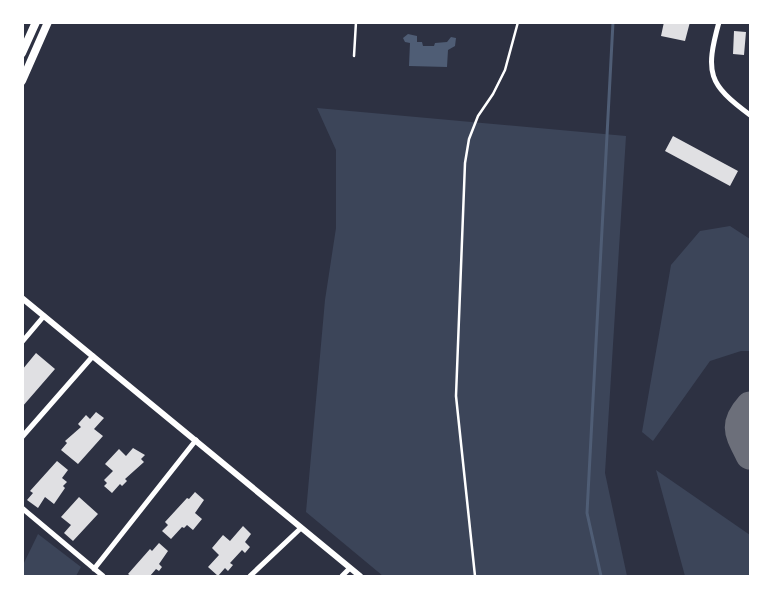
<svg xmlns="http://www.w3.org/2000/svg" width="773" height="599" viewBox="0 0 773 599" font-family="'DM Sans',sans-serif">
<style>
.green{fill:#3c4559}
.water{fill:#4f5d75}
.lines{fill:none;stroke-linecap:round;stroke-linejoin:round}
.stream{stroke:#4f5d75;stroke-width:3}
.taxiway{stroke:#6c6f7a;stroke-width:29}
.building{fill:#e0e0e3}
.service{stroke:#fff;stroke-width:2.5}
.minor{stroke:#fff;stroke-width:5}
.tertiary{stroke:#fff;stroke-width:6}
.secondary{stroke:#fff;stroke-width:8}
</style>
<rect width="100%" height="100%" fill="#2d3142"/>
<!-- green -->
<path class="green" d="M 317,108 L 626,136 L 605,473 L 627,576 L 383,576 L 306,512 L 325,300 L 336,228 L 336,150 Z
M 730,226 L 750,239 L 750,351 L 741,351 L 710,361 L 653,441 L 642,432 L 671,265 L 700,231 Z
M 656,470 L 750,535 L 750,576 L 685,576 Z
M 38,534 L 81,567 L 76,576 L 23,576 L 23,565 Z"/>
<!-- water -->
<path class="water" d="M 408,34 L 417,36 L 417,42 L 422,42 L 423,46 L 434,46 L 435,43 L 447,42 L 451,37 L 456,38 L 455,46 L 448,50 L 447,67 L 409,66 L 410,43 L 405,42 L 403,38 Z"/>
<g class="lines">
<!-- stream -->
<path class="stream" d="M 601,576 L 587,513 L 613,22"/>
<!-- taxiway -->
<path class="taxiway" d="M 750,406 C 732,426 740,434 750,455"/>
</g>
<!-- building -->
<path class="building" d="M 664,22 L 690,22 L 685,41 L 661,36 Z
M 734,31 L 746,32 L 744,55 L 733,54 Z
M 673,136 L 738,171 L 730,186 L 665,151 Z
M 36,353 L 55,369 L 22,407 L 22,370 Z
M 96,412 L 104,418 L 94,429 L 103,436 L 78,464 L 61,450 L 67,443 L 65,441 L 81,427 L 78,424 L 86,415 L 90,419 Z
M 133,448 L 145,455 L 141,459 L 144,462 L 125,479 L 127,481 L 122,486 L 120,484 L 112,493 L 104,486 L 107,483 L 104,480 L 113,471 L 105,464 L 119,449 L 126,456 Z
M 57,461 L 68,470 L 62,478 L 67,482 L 63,486 L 65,488 L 54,504 L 45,497 L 38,508 L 27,500 L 33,493 L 30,491 Z
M 195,492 L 204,500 L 195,513 L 202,519 L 193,530 L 187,525 L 184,528 L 182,527 L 171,539 L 162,531 L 168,525 L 165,522 L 187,498 L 189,499 Z
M 79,497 L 98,514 L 73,541 L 64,533 L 71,525 L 61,517 Z
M 243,526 L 251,534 L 245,542 L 250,547 L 245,553 L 242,550 L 230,563 L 233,565 L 228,571 L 225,568 L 218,576 L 208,567 L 219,555 L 212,548 L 223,535 L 230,541 Z
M 159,543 L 168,551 L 159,564 L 162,567 L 159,571 L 156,569 L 150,576 L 131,576 L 128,574 L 150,549 L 152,551 Z"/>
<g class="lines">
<!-- service -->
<path class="service" d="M 354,56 L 356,22
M 475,576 L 456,396 L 465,163 L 469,139 L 478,116 L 493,94 L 505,70 L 518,22"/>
<!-- minor -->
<path class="minor" d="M 719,22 C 705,73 708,84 750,115
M 22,342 L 44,316
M 22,437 L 93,356
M 22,508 L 103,576
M 94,569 L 196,440
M 250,576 L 301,528
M 342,576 L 350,568"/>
<!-- tertiary -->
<path class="tertiary" d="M 22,298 L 360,576"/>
<!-- secondary -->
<path class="secondary" d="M 22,53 L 36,22
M 22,81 L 48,22"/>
</g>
<!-- border -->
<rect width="773" height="599" fill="none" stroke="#ffffff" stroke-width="48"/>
</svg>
